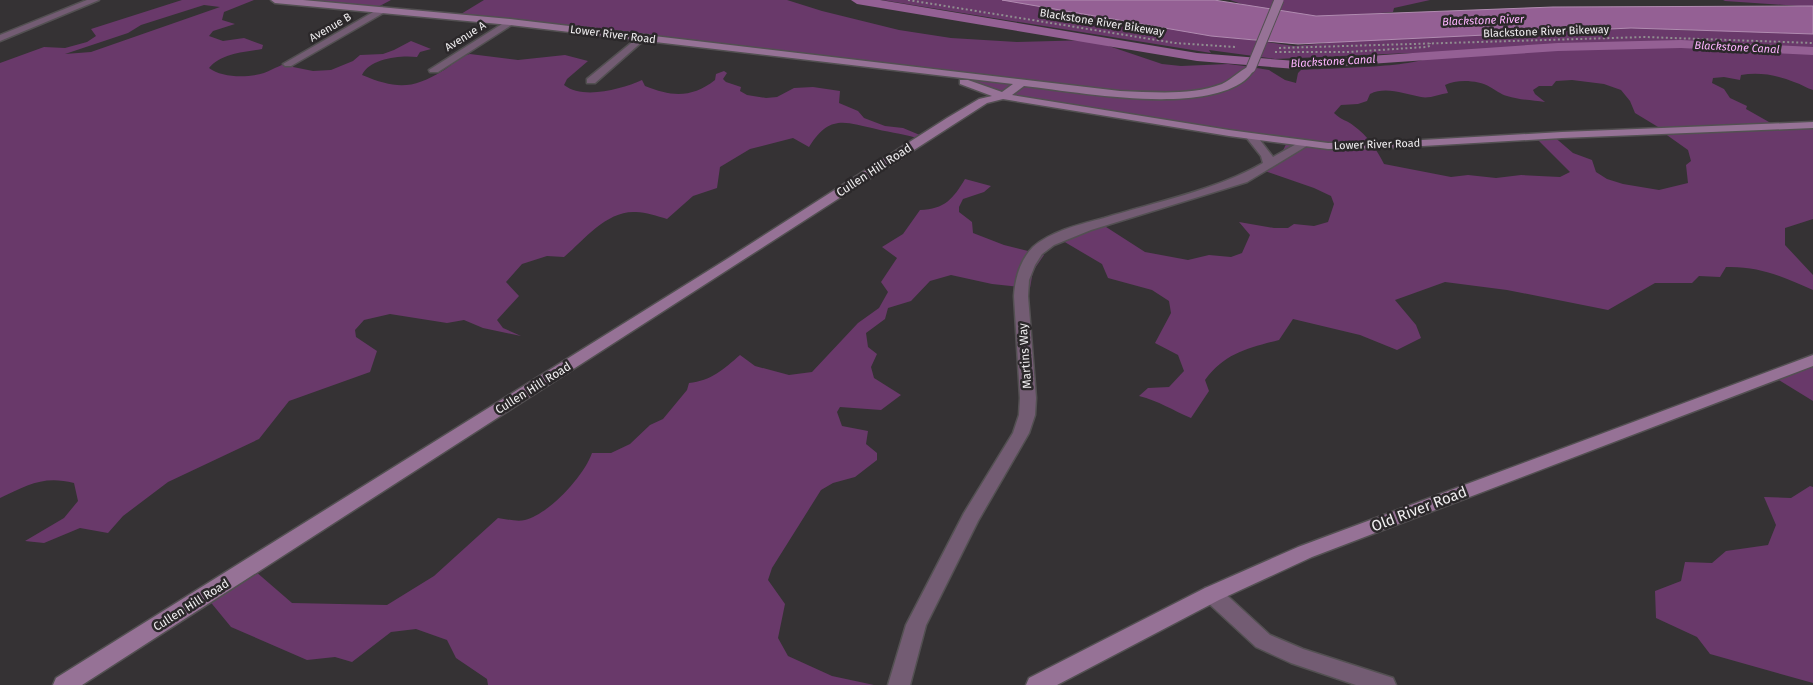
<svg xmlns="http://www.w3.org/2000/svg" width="1813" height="685" viewBox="0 0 1813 685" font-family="'Fira Sans',sans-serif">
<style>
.green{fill:#69396a;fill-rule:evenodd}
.water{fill:#946094;stroke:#b08bb0}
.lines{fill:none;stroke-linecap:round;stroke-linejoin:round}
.canal{fill:#946094;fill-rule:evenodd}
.street-casing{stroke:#535052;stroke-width:3}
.secondary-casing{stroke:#535052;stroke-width:3}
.path{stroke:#908e90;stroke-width:2;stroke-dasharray:2 2.5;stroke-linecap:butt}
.street{fill:#735c73;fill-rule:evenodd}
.secondary{fill:#967296;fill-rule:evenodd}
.secondary-bridge-casing{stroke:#535052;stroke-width:11;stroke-linecap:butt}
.secondary-bridge{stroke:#967296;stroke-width:9}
.labels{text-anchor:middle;stroke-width:5;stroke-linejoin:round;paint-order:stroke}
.far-water-label{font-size:11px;font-style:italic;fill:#feb4ff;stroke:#2b282a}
.far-street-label{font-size:11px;fill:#f0eef0;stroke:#2b282a}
.street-label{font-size:12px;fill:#f0eef0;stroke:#2b282a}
.near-street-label{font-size:15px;fill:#f0eef0;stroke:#2b282a}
</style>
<rect width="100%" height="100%" fill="#353234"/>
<!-- green -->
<path class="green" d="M 182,0 L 254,0 L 224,12 L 222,20 L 235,24 L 213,31 L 209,36 L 223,41 L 244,38 L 263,45 L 262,49 C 245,52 221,53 209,68 C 222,78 248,78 264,73 C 274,69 283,63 294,62 L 293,67 L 313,71 L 331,70 L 353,61 L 360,55 L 383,54 L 394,50 L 411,41 L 431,49 L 420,52 L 417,57 C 401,55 370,58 362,75 C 396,89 412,90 444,70 C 452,65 460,56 470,54 L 518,60 L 565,55 L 588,61 L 567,79 L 564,85 C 583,100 622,89 642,80 L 645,86 C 672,97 692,98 715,80 L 716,74 L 724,71 L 727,73 L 723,79 L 726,82 L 741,87 L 740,91 L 747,95 L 766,98 L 777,97 L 794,88 L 813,87 L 840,91 L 839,103 L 858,111 L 864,118 L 885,126 L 903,128 L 927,138 L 922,140 C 907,134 892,133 876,129 C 844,122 830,114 809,147 L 793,138 L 750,149 L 720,167 L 717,188 L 693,196 L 667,219 C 657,216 646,212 636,212 C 607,210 584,240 564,257 L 547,256 L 522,264 L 506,282 L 519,296 L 497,320 L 503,328 L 521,336 L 483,328 L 464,320 L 447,323 L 390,314 L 364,320 L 355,330 L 356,337 L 377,351 L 370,372 L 289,401 L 259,439 L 168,482 L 123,516 L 108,533 L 80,528 L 44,543 L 25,541 L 64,518 L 78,501 L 74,483 C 44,475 27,485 0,498 L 0,63 L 44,47 L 65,48 L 87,42 L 96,36 L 91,29 ZM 204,5 L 220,7 L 91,52 L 65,54 L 128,33 L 141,25 Z
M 273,0 L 391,0 L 374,9 Z
M 484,0 L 787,0 L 822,11 L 899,30 L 951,38 L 1017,42 L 1091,40 L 1162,64 L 1181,66 L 1228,64 L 1244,66 L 1269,70 L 1285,80 L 1296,83 L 1298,73 L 1301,70 C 1329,68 1413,68 1433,56 L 1409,53 L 1275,59 L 1209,50 L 1211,53 L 882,0 L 1020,0 L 1224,36 L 1294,46 L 1372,39 L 1546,32 L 1592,27 L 1642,26 L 1674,30 L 1731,31 L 1813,31 L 1813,90 C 1806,88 1801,84 1794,82 C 1777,75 1759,72 1741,75 L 1740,80 L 1724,77 L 1713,78 L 1712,83 L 1724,89 L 1730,98 L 1747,106 L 1746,109 L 1776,126 L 1813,125 L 1813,219 L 1785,228 L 1785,245 L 1813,275 L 1813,290 C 1783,277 1760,266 1726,267 L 1720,277 L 1699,276 L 1692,283 L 1655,283 L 1608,310 L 1507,290 L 1445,282 L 1395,300 L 1416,325 L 1421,338 L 1397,350 L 1360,335 L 1293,319 L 1279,340 C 1248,348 1225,353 1205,380 L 1209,391 L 1191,418 C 1172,410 1159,401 1139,396 L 1148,388 L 1169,387 L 1184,371 L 1178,355 L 1155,343 L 1171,313 L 1169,301 L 1152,290 L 1108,278 L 1102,264 L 1063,241 L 1103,225 L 1145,252 L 1188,260 L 1209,255 L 1231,257 L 1242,253 L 1250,235 L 1239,222 L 1274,228 L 1288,228 L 1294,224 L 1314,226 L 1328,222 L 1334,204 L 1331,196 L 1314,188 L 1265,171 L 1279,159 L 1287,142 L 1003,93 L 956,77 L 456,17 ZM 1572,80 L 1604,84 L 1621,90 L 1630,101 L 1635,113 L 1663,130 L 1664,133 L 1688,150 L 1691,161 L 1686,165 L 1688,183 L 1659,190 L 1623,184 L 1607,179 L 1596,172 L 1592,160 L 1573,153 L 1552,135 L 1535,137 L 1570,172 L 1560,177 L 1521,175 L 1496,178 L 1468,175 L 1451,177 L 1384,164 C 1377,150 1367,135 1354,126 C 1347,120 1342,121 1334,113 L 1341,105 L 1358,104 L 1367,101 L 1370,94 C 1386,86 1404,94 1421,97 C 1429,99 1440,94 1448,93 L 1445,85 C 1457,79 1478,80 1490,87 C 1496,90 1500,94 1507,96 C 1519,100 1533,100 1545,102 L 1535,94 L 1533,90 L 1539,86 L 1552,86 L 1556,81 Z
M 1230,0 L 1430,0 L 1394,8 L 1393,12 C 1333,17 1288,21 1230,0 Z
M 1723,0 L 1813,0 L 1813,7 L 1725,1 Z
M 965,179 L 991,186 L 984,192 L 963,199 L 959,207 L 959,212 L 972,222 L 973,233 L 1004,245 L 1044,255 L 1033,271 L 1030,288 L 992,284 L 951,275 L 930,281 L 911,301 L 888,308 L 885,319 L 866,333 L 868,347 L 877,354 L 871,367 L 874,378 L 901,395 L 881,410 L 840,407 L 837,412 L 842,426 L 868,431 L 866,444 L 877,453 L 877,460 L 855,477 L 833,483 L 821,490 L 772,568 L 768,580 L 785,604 L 778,638 L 788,656 L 832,676 L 874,685 L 488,685 L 487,679 L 456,658 L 447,640 L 416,629 L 391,632 L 352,662 L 335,657 L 307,660 L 231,627 L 208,599 L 255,571 L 292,603 L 387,605 L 434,576 L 498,518 C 506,519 517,522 525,520 C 549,514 584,476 592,453 L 611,453 L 630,444 L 650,425 L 663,419 L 687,390 L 689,383 C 711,381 724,369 740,355 L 755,366 L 789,375 L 812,372 L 858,323 L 879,308 L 888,292 L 881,282 L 897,258 L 882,247 L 903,234 L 920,210 C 945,209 953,199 965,179 Z
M 1813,361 L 1813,401 L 1774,377 Z
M 1810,486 L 1813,487 L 1813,683 L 1710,654 L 1697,637 L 1656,618 L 1655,591 L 1681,581 L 1685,562 L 1712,563 L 1726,551 L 1768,545 L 1776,525 L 1764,497 L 1791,498 Z"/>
<!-- water -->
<path class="water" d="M 1002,0 L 1214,0 L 1316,16 L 1553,7 L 1813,6 L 1813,34 L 1631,28 L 1298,44 L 1211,36 Z"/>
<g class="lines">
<!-- canal -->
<path class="canal" d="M 851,0 L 880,0 L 1197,53 L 1296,61 L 1558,43 L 1681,40 L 1813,47 L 1813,55 L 1681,48 L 1558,51 L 1296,69 L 1197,61 L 857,4 Z"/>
<defs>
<path id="street" d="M 87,0 L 99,0 L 0,41 L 0,35 Z
M 382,7 L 386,10 L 385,12 L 291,66 L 285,66 L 283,64 Z
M 510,19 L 513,20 L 513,24 L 438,72 L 430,72 L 429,70 Z
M 641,35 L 644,36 L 644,40 L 595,83 L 587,83 L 587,79 Z
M 1252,134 L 1256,135 L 1273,157 L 1300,142 L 1304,141 L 1310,144 L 1247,182 L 1091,230 L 1054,245 L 1042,254 L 1035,265 L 1029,280 L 1028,296 L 1036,398 L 1035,415 L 1029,433 L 978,521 L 926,625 L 910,685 L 888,685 L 906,625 L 964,513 L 1013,433 L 1019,415 L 1020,398 L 1014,296 C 1015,279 1020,260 1033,247 C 1051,231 1081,224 1104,218 C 1156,202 1216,190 1263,163 L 1261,156 L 1246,137 Z
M 1212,586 L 1219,588 L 1270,635 L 1303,649 L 1393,678 L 1396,685 L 1356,685 L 1291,663 L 1256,647 L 1205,600 L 1202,594 L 1205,588 Z"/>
<path id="secondary" d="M 271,0 L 303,0 L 510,19 L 1120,91 C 1153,92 1190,96 1222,84 C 1232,80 1246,64 1254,66 L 1254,70 C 1251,74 1248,78 1244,81 C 1197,115 1079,92 1024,86 L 1012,95 L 1229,130 L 1328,143 L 1388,142 L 1562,132 L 1813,122 L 1813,128 L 1562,138 L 1388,148 L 1328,149 L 1229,136 L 1003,99 L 987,103 L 82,685 L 53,685 L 56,678 L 727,259 L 947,118 L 979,99 L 992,96 L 960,84 L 960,80 L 968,80 L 1002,92 L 1013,84 L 510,25 L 275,3 Z
M 1813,355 L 1813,366 L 1312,557 L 1219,600 L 1057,685 L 1026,685 L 1029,678 L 1205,588 L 1298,547 Z"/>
</defs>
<!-- street casing -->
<use href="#street" class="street-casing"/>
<!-- secondary casing -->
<use href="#secondary" class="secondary-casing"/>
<!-- path -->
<path class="path" d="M 908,0 L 1175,43 L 1235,47
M 1279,48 L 1645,37 L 1813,43
M 1275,52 L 1348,52 L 1426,47 L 1430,46 L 1430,43"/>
<!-- street -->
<use href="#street" class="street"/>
<!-- secondary -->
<use href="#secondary" class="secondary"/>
<defs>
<path id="secondary-bridge" d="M 1251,68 L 1279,0"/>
</defs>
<!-- secondary-bridge casing -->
<use href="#secondary-bridge" class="secondary-bridge-casing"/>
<!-- secondary-bridge -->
<use href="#secondary-bridge" class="secondary-bridge"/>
</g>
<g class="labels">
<!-- far-water labels -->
<g class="far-water-label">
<text transform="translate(1483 20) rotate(-2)" y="4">Blackstone River</text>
<text transform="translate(1737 47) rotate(3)" y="4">Blackstone Canal</text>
<text transform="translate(1333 61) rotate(-3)" y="4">Blackstone Canal</text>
</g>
<!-- far-street labels -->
<g class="far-street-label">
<text transform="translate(1102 22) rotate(9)" y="4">Blackstone River Bikeway</text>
<text transform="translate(330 27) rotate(-30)" y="4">Avenue B</text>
<text transform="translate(1546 31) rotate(-2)" y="4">Blackstone River Bikeway</text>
<text transform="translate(613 34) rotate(7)" y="4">Lower River Road</text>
<text transform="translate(465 36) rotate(-32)" y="4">Avenue A</text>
<text transform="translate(1377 144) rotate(-2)" y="4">Lower River Road</text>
</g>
<!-- street labels -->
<g class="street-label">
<text transform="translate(874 170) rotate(-33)" y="4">Cullen Hill Road</text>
<text transform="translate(1025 356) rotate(-94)" y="4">Martins Way</text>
<text transform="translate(533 388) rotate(-32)" y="4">Cullen Hill Road</text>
<text transform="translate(191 605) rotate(-32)" y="4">Cullen Hill Road</text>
</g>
<!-- near-street labels -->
<g class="near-street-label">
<text transform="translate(1419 509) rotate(-21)" y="5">Old River Road</text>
</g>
</g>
</svg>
